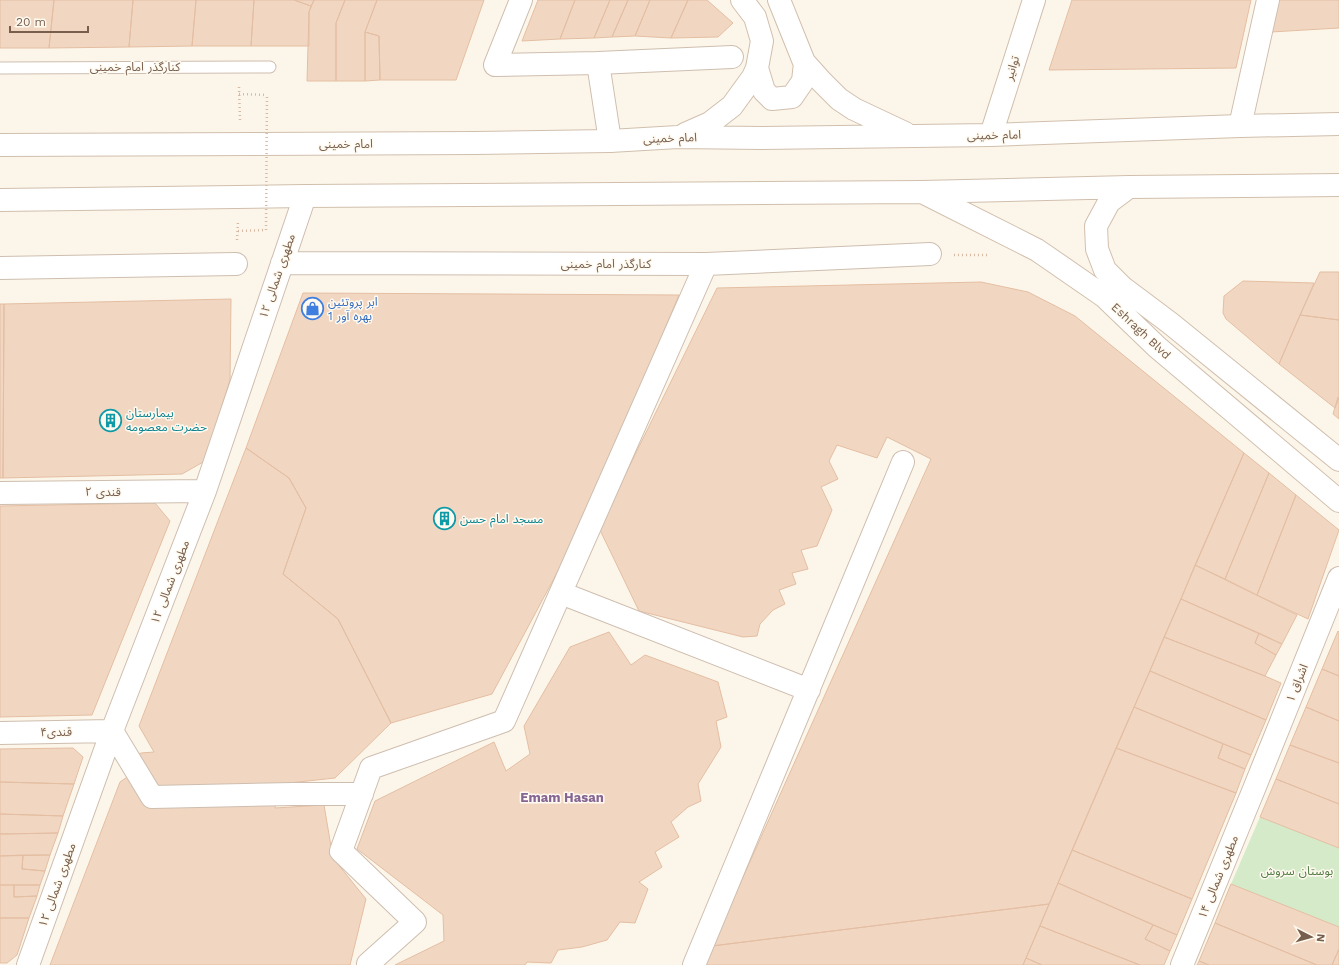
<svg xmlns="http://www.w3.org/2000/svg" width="1339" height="965" viewBox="0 0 1339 965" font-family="'Work Sans','Noto Sans Arabic',sans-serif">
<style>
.green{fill:#d4eac8}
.building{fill:#f1d7c2;stroke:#e4bea2}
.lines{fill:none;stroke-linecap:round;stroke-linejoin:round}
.lane-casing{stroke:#cebeaf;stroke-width:13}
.street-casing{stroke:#cebeaf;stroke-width:24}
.secondary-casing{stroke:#d1bfad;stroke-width:24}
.path{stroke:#d7baa4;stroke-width:2.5;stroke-dasharray:1 3;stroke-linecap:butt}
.lane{stroke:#fff;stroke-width:11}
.street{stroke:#fff;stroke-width:22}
.secondary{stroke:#fff;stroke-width:22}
.path-bridge{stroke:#d7baa4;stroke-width:2.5;stroke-dasharray:1 3;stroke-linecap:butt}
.labels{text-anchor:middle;stroke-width:3;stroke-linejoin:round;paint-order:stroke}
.street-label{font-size:12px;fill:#775e4d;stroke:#fffaf0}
.shop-label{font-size:12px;fill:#366cbe;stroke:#fffaf0;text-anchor:start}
.culture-label{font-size:12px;fill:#0d838f;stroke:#fffaf0;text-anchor:start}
.park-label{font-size:12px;fill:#537c45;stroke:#fffaf0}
.neighbourhood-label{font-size:13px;font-weight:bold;fill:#856593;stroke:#fffaf0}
</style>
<rect width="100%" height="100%" fill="#fcf6ea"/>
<!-- green -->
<path class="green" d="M 1260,817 L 1339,848 L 1339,927 L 1231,884 Z"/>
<!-- building -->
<path class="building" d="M 0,0 L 54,0 L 49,48 L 0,48 Z
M 54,0 L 133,0 L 129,47 L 49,48 Z
M 133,0 L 196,0 L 192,46 L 129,47 Z
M 196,0 L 254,0 L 251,46 L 192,46 Z
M 254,0 L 294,0 L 311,6 L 309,12 L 309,46 L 251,46 Z
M 294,0 L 314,0 L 311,6 Z
M 314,0 L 345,0 L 336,23 L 336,81 L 307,81 L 309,12 Z
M 345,0 L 377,0 L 365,32 L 365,81 L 336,81 L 336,23 Z
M 377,0 L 484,0 L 456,80 L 380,80 L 379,36 L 365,32 Z
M 538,0 L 575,0 L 560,39 L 522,41 Z
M 575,0 L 610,0 L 594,38 L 560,39 Z
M 610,0 L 628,0 L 612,37 L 594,38 Z
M 628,0 L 650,0 L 635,36 L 612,37 Z
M 650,0 L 688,0 L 671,38 L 635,36 Z
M 688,0 L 707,0 L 733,23 L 718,37 L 671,38 Z
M 1072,0 L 1251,0 L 1236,68 L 1049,70 Z
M 1278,0 L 1339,0 L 1339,28 L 1271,32 Z
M 365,32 L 379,36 L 380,80 L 365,81 Z
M 1320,272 L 1339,272 L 1339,320 L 1300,315 Z
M 1243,281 L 1314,283 L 1279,364 L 1226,319 L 1223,313 L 1224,296 Z
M 981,282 L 1028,292 L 1075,316 L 1244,453 L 1049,904 L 712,946 L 931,459 L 887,437 L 877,458 L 837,445 L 829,461 L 838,479 L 821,487 L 832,510 L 817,546 L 801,550 L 808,569 L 792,573 L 796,584 L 779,590 L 785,604 L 773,610 L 760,624 L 757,636 L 743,637 L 639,611 L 599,528 L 717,288 Z
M 303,293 L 679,295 L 580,530 L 492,694 L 391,723 L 338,619 L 283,574 L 306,508 L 289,478 L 246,448 Z
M 231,299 L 230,380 L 205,461 L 182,474 L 3,478 L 4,304 Z
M 0,304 L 4,304 L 3,478 L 0,478 Z
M 1300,315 L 1339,320 L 1339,398 L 1335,408 L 1279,364 Z
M 1338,397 L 1339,398 L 1339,419 L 1333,414 Z
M 246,448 L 289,478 L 306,508 L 283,574 L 338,619 L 391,723 L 335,778 L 280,784 L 275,808 L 324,805 L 333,858 L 366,899 L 350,965 L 50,965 L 120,782 L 130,775 L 121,764 L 141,753 L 154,752 L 139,726 Z
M 1244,453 L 1269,473 L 1225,579 L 1195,565 Z
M 1269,473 L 1296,495 L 1257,595 L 1225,579 Z
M 1296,495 L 1339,530 L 1308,619 L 1257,595 Z
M 155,503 L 170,521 L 92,715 L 0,717 L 0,506 Z
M 1195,565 L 1297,615 L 1282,644 L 1181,599 Z
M 1181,599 L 1259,633 L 1255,643 L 1276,655 L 1265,676 L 1164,637 Z
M 1338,631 L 1339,632 L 1339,676 L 1322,669 Z
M 609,632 L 631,665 L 645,655 L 718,682 L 727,717 L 716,721 L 721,747 L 698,784 L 701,801 L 688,807 L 671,822 L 679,837 L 655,852 L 662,867 L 639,882 L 648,889 L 635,923 L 620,922 L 607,940 L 582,947 L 558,950 L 551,963 L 527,962 L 525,965 L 395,965 L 444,941 L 443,915 L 357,849 L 375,801 L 494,742 L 506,771 L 530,754 L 524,726 L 570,647 Z
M 1259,633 L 1282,644 L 1276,655 L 1255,643 Z
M 1164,637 L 1265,676 L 1281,683 L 1266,720 L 1150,671 Z
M 1322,669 L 1339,676 L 1339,721 L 1306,707 Z
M 1150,671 L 1266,720 L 1251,755 L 1134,707 Z
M 1134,707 L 1223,744 L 1218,758 L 1245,769 L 1236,793 L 1116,748 Z
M 1306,707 L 1339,721 L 1339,763 L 1290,745 Z
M 1223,744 L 1251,755 L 1245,769 L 1218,758 Z
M 1290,745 L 1339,763 L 1339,804 L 1276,779 Z
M 73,748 L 83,757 L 74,784 L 0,782 L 0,749 Z
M 1116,748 L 1236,793 L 1192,899 L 1072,850 Z
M 1276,779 L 1339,804 L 1339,848 L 1260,817 Z
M 0,782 L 74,784 L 63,816 L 0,814 Z
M 0,814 L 63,816 L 58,833 L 0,834 Z
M 58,833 L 50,855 L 0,856 L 0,834 Z
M 1072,850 L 1192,899 L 1177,935 L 1058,883 Z
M 23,855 L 50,855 L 45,871 L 22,869 Z
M 23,855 L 22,869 L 45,871 L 40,885 L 0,885 L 0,856 Z
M 1058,883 L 1153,925 L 1145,939 L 1170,951 L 1164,965 L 1140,965 L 1040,926 Z
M 1231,884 L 1339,927 L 1339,949 L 1332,965 L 1317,965 L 1215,923 Z
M 0,885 L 14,885 L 14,897 L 37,896 L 29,918 L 0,918 Z
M 14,885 L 40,885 L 37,896 L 14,897 Z
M 1049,904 L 1023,965 L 705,965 L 712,946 Z
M 0,918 L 29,918 L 17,955 L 7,963 L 0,963 Z
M 1215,923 L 1317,965 L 1209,965 L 1199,961 Z
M 1153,925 L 1177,935 L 1170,951 L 1145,939 Z
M 1040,926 L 1140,965 L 1042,965 L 1026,958 Z
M 1339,949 L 1339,965 L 1332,965 Z
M 1026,958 L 1042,965 L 1023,965 Z
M 1199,961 L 1209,965 L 1197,965 Z"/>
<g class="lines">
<defs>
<path id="lane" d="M 0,68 L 270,67"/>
<path id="street" d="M 521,0 L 495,65 L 598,63 L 610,141
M 598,63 L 732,57
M 1240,126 L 1268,0
M 282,263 L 706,264 L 930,254
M 0,268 L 236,264
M 0,493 L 205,491
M 561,593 L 809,690
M 0,733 L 112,731 L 152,797 L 293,794 L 362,794
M 368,964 L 415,922 L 341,851 L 371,768 L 504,721 L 706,264
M 28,965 L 112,731 L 205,491 L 305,196
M 694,965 L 903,462
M 1182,965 L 1254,789 L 1339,578"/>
<path id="secondary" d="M 779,0 L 804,62 L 821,81 L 839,99 L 854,109 L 905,133
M 757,68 L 764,91 L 772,99 L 792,97 L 803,81 L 805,63
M 685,134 L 710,123 L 732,106 L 753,77 L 757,68 L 762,41 L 755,17 L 742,0
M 991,135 L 1034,0
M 0,145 L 475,143 L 610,141 L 678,137 L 762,138 L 991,135 L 1240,126 L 1339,124
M 1129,187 L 1109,202 L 1096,226 L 1097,249 L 1105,270 L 1122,287 L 1170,323 L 1339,460
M 924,193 L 1037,250 L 1105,297 L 1157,347 L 1339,501
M 0,200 L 305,196 L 922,192 L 1129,187 L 1339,185"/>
</defs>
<!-- lane casing -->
<use href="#lane" class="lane-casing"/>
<!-- street casing -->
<use href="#street" class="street-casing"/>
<!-- secondary casing -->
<use href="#secondary" class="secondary-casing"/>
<!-- path -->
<path class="path" d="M 239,87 L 240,120
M 239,94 L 267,95
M 238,231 L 266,230
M 237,240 L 238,221
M 954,255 L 989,255"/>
<!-- lane -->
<use href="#lane" class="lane"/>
<!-- street -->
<use href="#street" class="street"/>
<!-- secondary -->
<use href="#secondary" class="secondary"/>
<!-- path-bridge -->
<path class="path-bridge" d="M 266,230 L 267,95"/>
</g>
<!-- icons -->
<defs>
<symbol id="shop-ring" viewBox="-11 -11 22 22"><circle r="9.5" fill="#fffaf0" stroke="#3f7fe0" stroke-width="1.5"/><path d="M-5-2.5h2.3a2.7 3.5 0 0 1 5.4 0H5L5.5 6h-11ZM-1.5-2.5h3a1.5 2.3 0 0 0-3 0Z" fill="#3f7fe0"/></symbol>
<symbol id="building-ring" viewBox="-11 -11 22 22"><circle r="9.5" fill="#fffaf0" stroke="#0f9aa8" stroke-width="1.5"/><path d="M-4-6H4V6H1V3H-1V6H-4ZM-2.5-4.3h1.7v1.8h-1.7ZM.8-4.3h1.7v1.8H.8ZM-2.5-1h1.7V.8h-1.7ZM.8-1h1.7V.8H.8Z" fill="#0f9aa8"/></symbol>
</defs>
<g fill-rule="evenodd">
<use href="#shop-ring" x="300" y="296" width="25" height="25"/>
<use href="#building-ring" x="98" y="408" width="25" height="25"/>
<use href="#building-ring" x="432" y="506" width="25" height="25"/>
</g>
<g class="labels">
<!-- street labels -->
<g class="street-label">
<text x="135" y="71">کنارگذر امام خمینی</text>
<text transform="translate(1012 68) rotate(-73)" y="4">توانیر</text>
<text transform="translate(994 135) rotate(-1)" y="4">امام خمینی</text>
<text transform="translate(670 138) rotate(-2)" y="4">امام خمینی</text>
<text x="346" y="148">امام خمینی</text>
<text x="606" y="268">کنارگذر امام خمینی</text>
<text transform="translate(277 276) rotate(-71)" y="4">مطهری شمالی ۱۲</text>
<text transform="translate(1141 331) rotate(43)" y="4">Eshragh Blvd</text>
<text x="103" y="496">قندی ۲</text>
<text transform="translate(170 582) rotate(-69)" y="4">مطهری شمالی ۱۲</text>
<text transform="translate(1297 683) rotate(-68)" y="4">اشراق ۱</text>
<text transform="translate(56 732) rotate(-1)" y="4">قندی۴</text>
<text transform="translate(1218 877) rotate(-68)" y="4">مطهری شمالی ۱۴</text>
<text transform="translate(57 885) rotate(-70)" y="4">مطهری شمالی ۱۲</text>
</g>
<!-- shop labels -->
<g class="shop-label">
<text x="328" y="306">ابر پروتئین<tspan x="328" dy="14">بهره آور 1</tspan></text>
</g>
<!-- culture labels -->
<g class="culture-label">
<text x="126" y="417">بیمارستان<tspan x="126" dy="14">حضرت معصومه</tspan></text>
<text x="460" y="523">مسجد امام حسن</text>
</g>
<!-- park labels -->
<g class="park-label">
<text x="1297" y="875">بوستان سروش</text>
</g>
<!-- neighbourhood labels -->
<g class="neighbourhood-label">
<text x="562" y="802">Emam Hasan</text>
</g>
</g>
<!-- north arrow -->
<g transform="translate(1311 937) rotate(96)" stroke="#fffaf0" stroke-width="3" paint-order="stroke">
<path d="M0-3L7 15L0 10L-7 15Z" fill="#775e4d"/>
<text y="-6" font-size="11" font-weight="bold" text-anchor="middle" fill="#775e4d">N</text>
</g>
<!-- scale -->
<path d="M10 26v6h78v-6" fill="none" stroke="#775e4d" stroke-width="2"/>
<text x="16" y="26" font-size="12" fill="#775e4d" stroke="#fffaf0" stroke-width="3" paint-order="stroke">20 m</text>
</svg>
